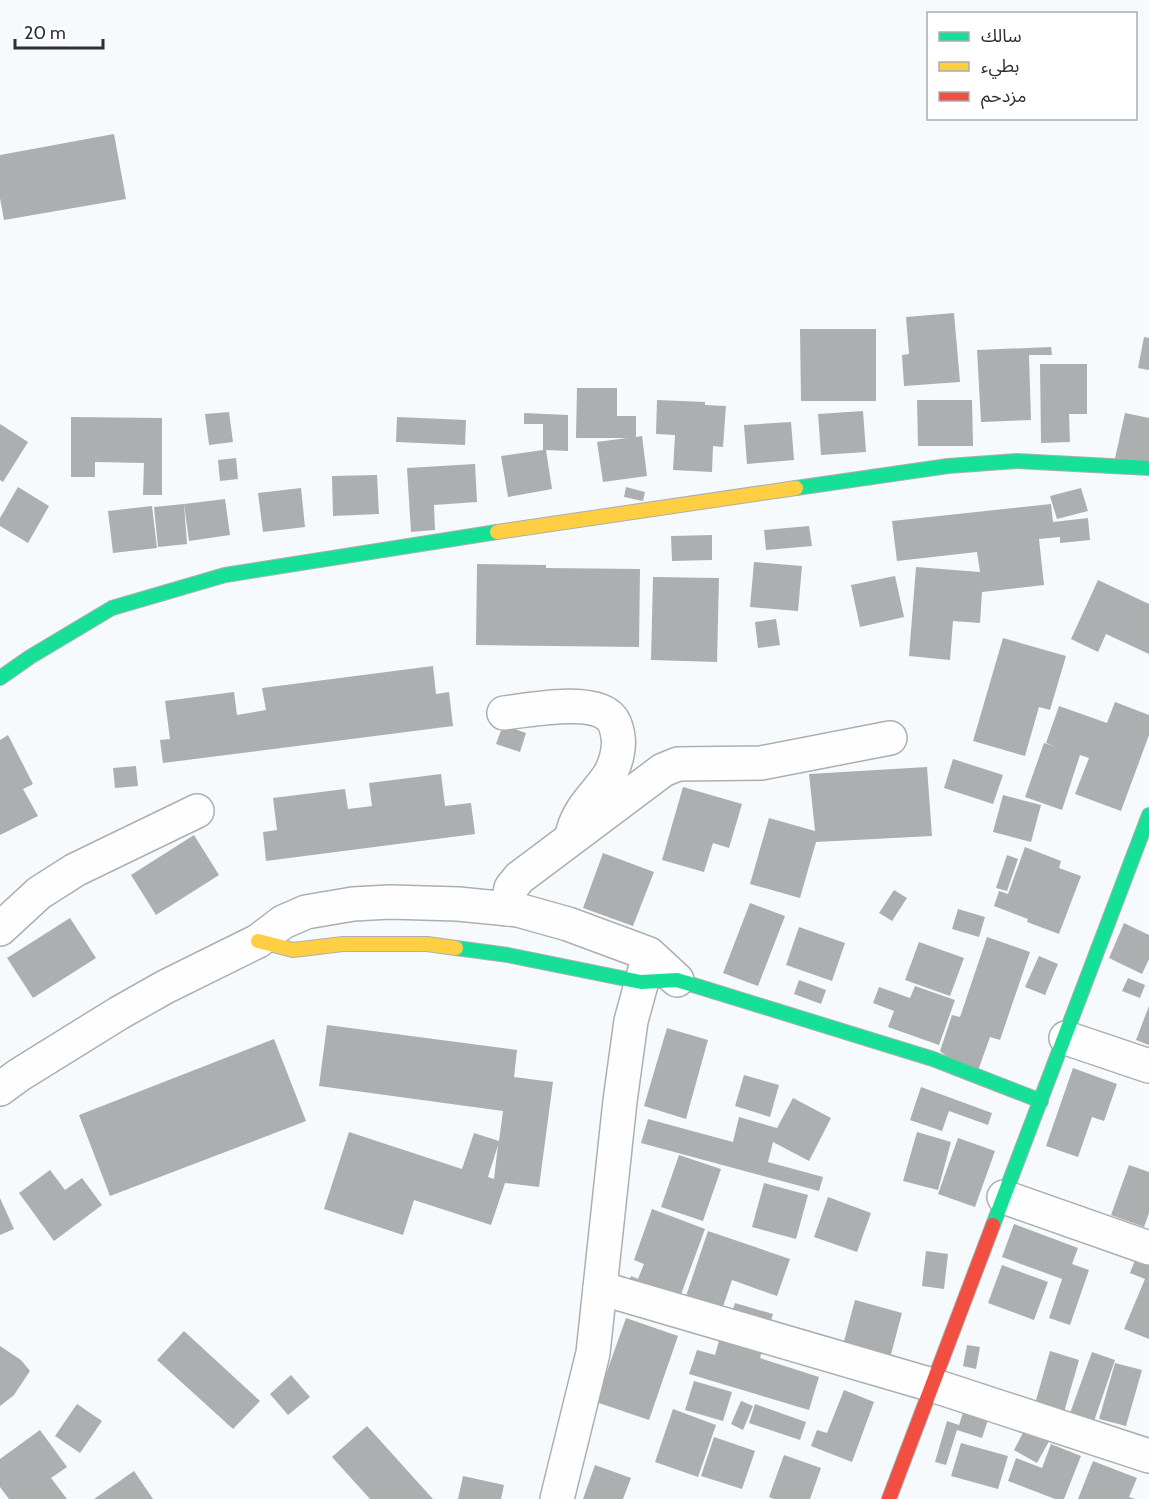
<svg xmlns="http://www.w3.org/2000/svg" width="1149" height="1499" viewBox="0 0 1149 1499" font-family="Cabin,'Noto Sans Arabic',sans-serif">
<rect width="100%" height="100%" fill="#f7fafc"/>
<!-- building -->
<g fill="#acafb0" fill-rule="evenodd">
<polygon points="114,134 126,199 4,220 0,198 0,155"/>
<polygon points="954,313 960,382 904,386 902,355 909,354 906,317"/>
<polygon points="800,329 876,329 876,401 801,401"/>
<polygon points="1144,337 1149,338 1149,370 1138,368"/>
<polygon points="1051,347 1052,355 1029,355 1031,420 981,422 977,350"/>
<polygon points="1040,364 1087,364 1087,414 1069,414 1070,442 1041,443"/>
<polygon points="577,388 617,388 617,416 636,416 636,437 642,436 647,476 603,482 597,442 627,438 576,438"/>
<polygon points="657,400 705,402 705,405 726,406 723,447 713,446 712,472 673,470 675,435 656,434"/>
<polygon points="917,400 972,400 973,446 918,446"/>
<polygon points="863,411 866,452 821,455 818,414"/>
<polygon points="229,412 233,442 209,445 205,414"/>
<polygon points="524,413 568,415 568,451 546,450 552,489 508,497 501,456 543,450 543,424 524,424"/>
<polygon points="1125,413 1149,418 1149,465 1112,472"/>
<polygon points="71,417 162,418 162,495 143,495 144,463 95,462 95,477 71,477"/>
<polygon points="397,417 466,420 465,445 396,442"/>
<polygon points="791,422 794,460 747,464 744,425"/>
<polygon points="0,424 28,442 3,482 0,480"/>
<polygon points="236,458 238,479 220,481 218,460"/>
<polygon points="475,464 477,502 434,505 435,530 411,532 407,468"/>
<polygon points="377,475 379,514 333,516 332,476"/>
<polygon points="18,487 49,506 28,543 0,526 0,518"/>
<polygon points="626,487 645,492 643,501 624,497"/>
<polygon points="301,488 305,527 263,532 258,493"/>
<polygon points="1081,488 1088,511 1057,519 1050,496"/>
<polygon points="225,499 230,535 189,541 184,504"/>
<polygon points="184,504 187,544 158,547 154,507"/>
<polygon points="1051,504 1053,522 1088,518 1090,540 1060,543 1060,537 1039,539 1044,585 982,592 980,623 953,621 950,660 909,656 916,567 980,572 977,552 897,561 892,521"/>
<polygon points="152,506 157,548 113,553 108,511"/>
<polygon points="809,526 812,546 766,550 764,530"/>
<polygon points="712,535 712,560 672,561 671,536"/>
<polygon points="754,562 802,566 798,611 750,607"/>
<polygon points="477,564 546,565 546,568 640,569 639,647 476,645"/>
<polygon points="895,576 904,617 860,627 851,585"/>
<polygon points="653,577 719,578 717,662 651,660"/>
<polygon points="1098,580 1149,604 1149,654 1106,634 1098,652 1071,639"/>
<polygon points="776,619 780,645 758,648 755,622"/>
<polygon points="1003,638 1066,656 1050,710 1039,707 1025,756 973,741"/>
<polygon points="433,666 436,694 449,692 453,726 163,763 160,740 170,739 165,701 234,692 237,715 266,710 262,688"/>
<polygon points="1115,702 1149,715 1149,735 1121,811 1075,794 1089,758 1080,755 1062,810 1025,797 1044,743 1056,747 1046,743 1059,706 1107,723"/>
<polygon points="503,725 526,733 520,752 496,744"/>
<polygon points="8,735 33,784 23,789 38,816 0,835 0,740"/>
<polygon points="953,759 1003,775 993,804 944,788"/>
<polygon points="136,766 138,786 115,788 113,768"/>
<polygon points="927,767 932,836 816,842 800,898 750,884 769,818 815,831 809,774"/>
<polygon points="441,774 445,806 471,803 475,834 266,861 263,832 277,830 273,798 345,789 348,809 372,806 369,783"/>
<polygon points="683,787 742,804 729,848 713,843 704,872 662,860"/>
<polygon points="1003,795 1041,805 1031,842 993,832"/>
<polygon points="194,835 219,875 156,915 131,875"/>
<polygon points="1025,847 1061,861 1059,868 1081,876 1059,934 1027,922 1028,919 994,906 999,891 1008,894"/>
<polygon points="603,853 654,872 633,926 583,908"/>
<polygon points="1007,855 1018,859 1007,891 996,888"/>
<polygon points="894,890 907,898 892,921 879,913"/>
<polygon points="750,903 785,916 758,986 723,973"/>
<polygon points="958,909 985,917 979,937 952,929"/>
<polygon points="70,918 96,958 33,998 7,958"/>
<polygon points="1124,923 1149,935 1149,959 1142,974 1109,958"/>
<polygon points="799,927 845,943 832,981 786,965"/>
<polygon points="987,937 1030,952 1000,1040 990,1037 975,1079 940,1051 952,1015 960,1017"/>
<polygon points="919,942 964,958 950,996 905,980"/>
<polygon points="1039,956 1058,964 1045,995 1025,987"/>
<polygon points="1128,978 1145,985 1140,998 1122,991"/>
<polygon points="799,980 826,990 821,1004 794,994"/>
<polygon points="915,986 955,1000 939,1045 888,1027 894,1011 873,1003 879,987 910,998"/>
<polygon points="1149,1006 1149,1045 1136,1040"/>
<path d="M 327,1025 L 517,1050 L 514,1077 L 553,1082 L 539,1187 L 505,1183 L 491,1225 L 414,1200 L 403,1235 L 324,1209 L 349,1132 L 462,1169 L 474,1133 L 499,1141 L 503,1111 L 319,1086 ZM 498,1145 L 494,1179 L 488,1177 Z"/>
<polygon points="667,1028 708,1040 686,1119 644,1106"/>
<polygon points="274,1039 306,1121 110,1196 79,1115"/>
<polygon points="1073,1068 1117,1084 1104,1121 1092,1117 1078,1157 1046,1146"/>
<polygon points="744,1075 779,1085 770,1117 735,1106"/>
<polygon points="921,1087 992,1113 988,1125 949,1111 942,1131 910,1120"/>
<polygon points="793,1098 831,1118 809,1161 773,1142 768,1162 823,1177 819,1191 641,1143 648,1119 733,1142 739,1117 777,1128"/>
<polygon points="917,1132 951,1142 938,1190 903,1181"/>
<polygon points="958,1138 995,1151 975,1207 938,1194"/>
<polygon points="679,1155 721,1169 703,1221 661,1207"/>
<polygon points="1129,1165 1149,1172 1149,1213 1144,1227 1111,1215"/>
<polygon points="50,1170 65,1190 82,1178 102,1205 54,1241 19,1193"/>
<polygon points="764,1183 808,1195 796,1239 752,1227"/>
<polygon points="828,1197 871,1213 857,1252 814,1237"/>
<polygon points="0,1198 14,1229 0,1235"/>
<polygon points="652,1209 705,1229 672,1319 622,1301 631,1276 638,1279 644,1264 634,1260"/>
<polygon points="1014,1224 1078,1248 1072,1264 1089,1270 1070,1325 1049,1318 1062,1279 1002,1257"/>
<polygon points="708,1231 790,1259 777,1296 732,1280 719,1318 683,1305"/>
<polygon points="926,1251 948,1254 944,1289 922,1286"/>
<polygon points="1137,1255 1149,1260 1149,1339 1124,1329 1145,1279 1130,1273"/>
<polygon points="1002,1265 1048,1282 1034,1320 988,1303"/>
<polygon points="855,1300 902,1313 890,1358 843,1345"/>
<polygon points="735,1303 773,1314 765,1340 727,1329"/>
<polygon points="626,1318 678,1336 649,1420 596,1402"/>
<polygon points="184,1331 260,1401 233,1429 157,1360"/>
<polygon points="720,1337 762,1350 760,1358 819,1377 809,1410 689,1374 697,1350 715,1355"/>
<polygon points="967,1345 980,1347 976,1369 963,1366"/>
<polygon points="0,1346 21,1360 30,1371 14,1395 0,1406"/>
<polygon points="1050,1351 1079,1360 1060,1426 1031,1418"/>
<polygon points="1092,1352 1115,1360 1093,1424 1069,1416"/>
<polygon points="1115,1363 1142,1370 1126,1426 1099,1419"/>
<polygon points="291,1375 310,1397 288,1415 270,1394"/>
<polygon points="694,1381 732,1392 723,1421 685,1410"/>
<polygon points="844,1390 874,1402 852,1462 811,1446 817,1430 827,1433"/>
<polygon points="741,1401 753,1406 743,1430 731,1424"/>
<polygon points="77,1404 102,1421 80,1453 55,1436"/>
<polygon points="755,1404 806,1422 800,1440 749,1423"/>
<polygon points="965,1407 990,1414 982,1438 957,1430 946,1465 935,1462 947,1421 959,1425"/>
<polygon points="673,1409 716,1425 698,1477 655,1462"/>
<polygon points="1028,1423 1052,1436 1037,1463 1014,1450"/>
<polygon points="367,1426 433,1499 370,1499 332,1457"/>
<polygon points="40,1430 67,1467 51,1478 67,1499 9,1499 0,1487 0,1459"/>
<polygon points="714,1437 755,1451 742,1489 701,1476"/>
<polygon points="961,1443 1008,1456 998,1489 951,1476"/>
<polygon points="1051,1444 1081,1456 1064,1499 1055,1499 1008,1481 1016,1458 1042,1468"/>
<polygon points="784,1455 821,1468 810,1499 774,1499 769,1497"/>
<polygon points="1093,1461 1137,1478 1129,1497 1135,1499 1078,1499"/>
<polygon points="595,1465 631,1478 623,1499 583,1499"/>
<polygon points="134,1471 153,1499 94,1499"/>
<polygon points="463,1476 504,1485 501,1499 458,1499"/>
</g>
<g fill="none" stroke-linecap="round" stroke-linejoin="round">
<!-- street casing -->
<g stroke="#acafb0" stroke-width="36">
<g id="street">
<path d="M 504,713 C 529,710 589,698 609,716 C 615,721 617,729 618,737 C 620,749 615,767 608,777 C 595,796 580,807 573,831"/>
<polyline points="507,909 511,888 519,878 663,770 678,764 761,763 890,738"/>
<polyline points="0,929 39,893 75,870 197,811"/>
<polyline points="1066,1038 1149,1066"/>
<polyline points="0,1089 19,1075 119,1013 165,987 258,941 283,922 306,912 353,904 390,902 458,904 518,910 568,924 649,954 677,980"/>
<polyline points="1004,1197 1149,1248"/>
<polyline points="600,1288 932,1385 1149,1456"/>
<polyline points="557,1499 593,1353 620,1101 631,1021 649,955"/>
</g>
</g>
<!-- fast casing -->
<g stroke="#acafb0" stroke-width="16">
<g id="fast">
<polyline points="796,488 948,466 1017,461 1149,468"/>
<polyline points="0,678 30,657 112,608 225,575 497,532"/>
<polyline points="456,948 508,955 641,982 677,980 933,1059 1041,1101"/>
<polyline points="993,1225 1149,815"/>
</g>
</g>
<!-- slow casing -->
<g stroke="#acafb0" stroke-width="16">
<g id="slow">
<polyline points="497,532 796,488"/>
<polyline points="258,941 293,950 343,944 427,944 456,948"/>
</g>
</g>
<!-- jam casing -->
<g stroke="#acafb0" stroke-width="16">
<polyline id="jam" points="889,1499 993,1225"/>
</g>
<!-- street -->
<use href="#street" stroke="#fefeff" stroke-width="33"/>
<!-- fast -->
<use href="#fast" stroke="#16e098" stroke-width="14"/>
<!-- slow -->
<use href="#slow" stroke="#ffcf43" stroke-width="14"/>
<!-- jam -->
<use href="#jam" stroke="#f24e42" stroke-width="14"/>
</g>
<!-- legend -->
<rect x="927" y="12" width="210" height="108" fill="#ffffff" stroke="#abacad" stroke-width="1.5"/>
<rect x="939" y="32" width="30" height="9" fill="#16e098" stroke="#abacad" stroke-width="1.5"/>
<text x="981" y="42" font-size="18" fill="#2d3032">سالك</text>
<rect x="939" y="62" width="30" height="9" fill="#ffcf43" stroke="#abacad" stroke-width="1.5"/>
<text x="981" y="72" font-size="18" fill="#2d3032">بطيء</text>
<rect x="939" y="92" width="30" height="9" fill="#f24e42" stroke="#abacad" stroke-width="1.5"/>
<text x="981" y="102" font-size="18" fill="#2d3032">مزدحم</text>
<!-- scale -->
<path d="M15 39v9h88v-9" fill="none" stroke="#2d3032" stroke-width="3"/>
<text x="24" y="39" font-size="18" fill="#2d3032" stroke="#ffffff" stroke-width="4.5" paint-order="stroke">20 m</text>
</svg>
